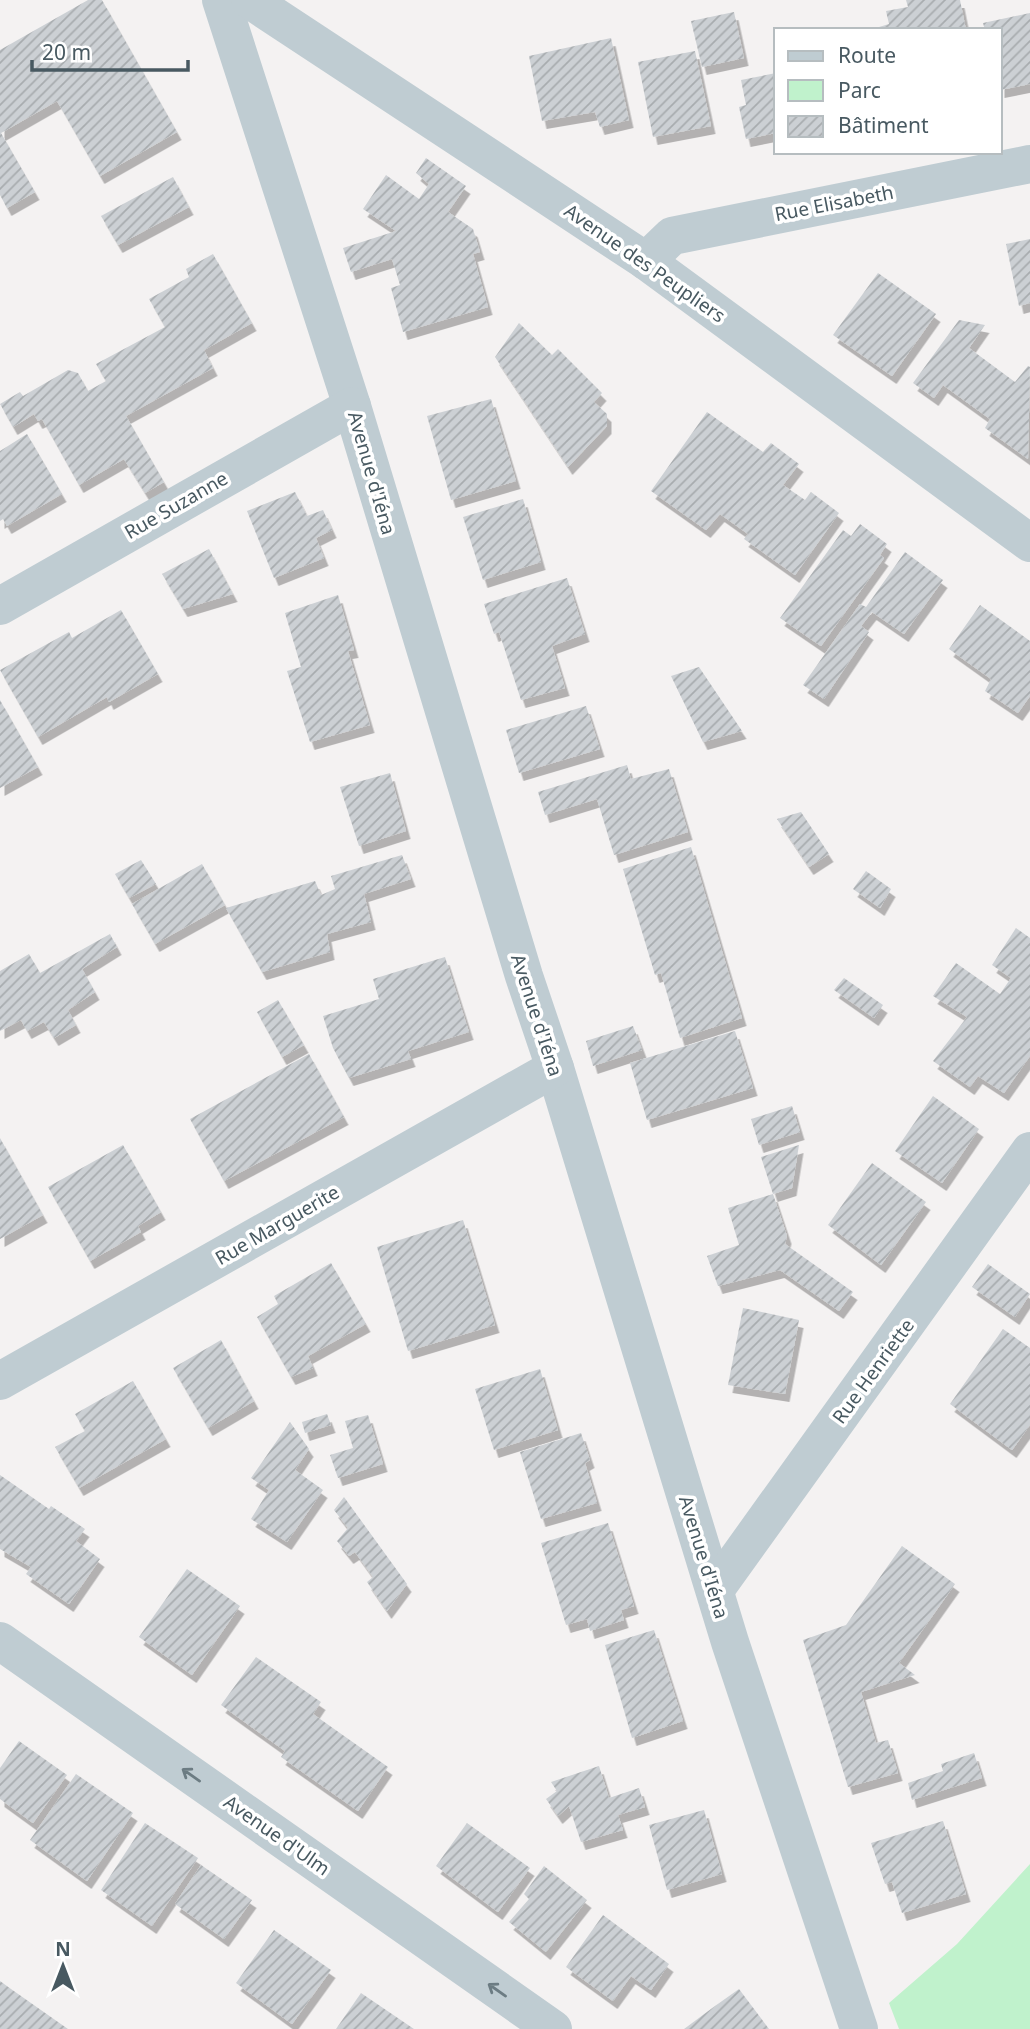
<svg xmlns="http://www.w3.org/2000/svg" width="1030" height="2029" viewBox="0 0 1030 2029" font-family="'Noto Sans',sans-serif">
<defs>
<pattern id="building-hatch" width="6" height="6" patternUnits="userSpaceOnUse" patternTransform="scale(1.75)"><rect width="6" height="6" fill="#ccd0d4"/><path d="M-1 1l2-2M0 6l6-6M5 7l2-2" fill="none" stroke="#a8acaf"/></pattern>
<filter id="shadow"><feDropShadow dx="4.5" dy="8" stdDeviation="0" flood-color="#0004"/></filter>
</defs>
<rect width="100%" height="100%" fill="#f4f2f2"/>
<!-- park -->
<polygon fill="#c0f2cc" points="1030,1864 1030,2029 899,2029 889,2003 957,1944"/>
<!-- building -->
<g fill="url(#building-hatch)" filter="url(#shadow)">
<polygon points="88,0 102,0 177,132 100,176 57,101 1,133 35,192 7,208 0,195 0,50"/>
<polygon points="906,0 960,0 966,30 869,30 889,24 886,11 908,7"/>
<polygon points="734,12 744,58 702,67 691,21"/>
<polygon points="1030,13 1030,84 1000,90 1000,30 985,30 983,23"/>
<polygon points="611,38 629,120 600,127 595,112 542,121 529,56"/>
<polygon points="695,51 711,126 653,137 638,62"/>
<polygon points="776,73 776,133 746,139 739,107 746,105 741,80"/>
<polygon points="426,158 466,186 448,212 473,229 480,252 473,254 488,307 403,332 391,288 400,285 392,259 351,272 343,248 396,231 363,209 386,175 419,199 429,184 416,173"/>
<polygon points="173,177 189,207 118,245 101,216"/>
<polygon points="1030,239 1030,303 1019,306 1006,244"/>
<polygon points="213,254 252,323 204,350 213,368 126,416 164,482 145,493 124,459 79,485 42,419 38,421 34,414 13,427 0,404 20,392 23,396 68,370 78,373 88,391 106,381 96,364 165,327 149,299 189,277 186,269"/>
<polygon points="878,273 936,314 892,376 833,335"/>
<polygon points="959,320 985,325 969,348 1015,382 1028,366 1030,367 1028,459 985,428 990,419 943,385 934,398 913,383"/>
<polygon points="519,323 552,355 558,349 602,393 594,402 607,414 607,426 568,467 495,357"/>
<polygon points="491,399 516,481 451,500 427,416"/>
<polygon points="707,412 763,452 771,443 799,464 783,485 805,500 811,492 839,513 795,575 744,539 748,534 720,514 706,530 651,491"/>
<polygon points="27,434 62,494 7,526 3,519 0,521 0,451"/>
<polygon points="295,492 307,516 323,510 332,530 316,538 324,558 274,578 247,511"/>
<polygon points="523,499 541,562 483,580 463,517"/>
<polygon points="860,524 887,544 880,555 884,558 821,646 780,618 843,530 851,536"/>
<polygon points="209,549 233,594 183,609 162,574"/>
<polygon points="905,552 943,580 904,634 872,612 861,626 869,632 824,699 803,685 860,604 866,607"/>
<polygon points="567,578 585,634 552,646 565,688 521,700 499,632 494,634 484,604"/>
<polygon points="338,595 354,650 348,651 370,725 310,742 287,671 301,667 285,613"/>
<polygon points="980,605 1030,641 1030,696 1018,713 985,691 991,679 949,649"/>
<polygon points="121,610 158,674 109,702 107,697 38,737 0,670 69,632 72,638"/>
<polygon points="699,667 742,731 703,742 671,676"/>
<polygon points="0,700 38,767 0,788"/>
<polygon points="586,706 600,749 519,773 506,730"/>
<polygon points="627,765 631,779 669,769 688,832 614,855 597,799 545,815 538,792"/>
<polygon points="390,773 406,831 359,846 340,787"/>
<polygon points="801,812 829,854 809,867 777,819"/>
<polygon points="691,847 742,1018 680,1038 661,973 655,975 623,869"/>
<polygon points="402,855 411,879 364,894 371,922 327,934 330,952 262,972 226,908 315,881 321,895 335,889 331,876"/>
<polygon points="141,860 156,884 129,898 115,874"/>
<polygon points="202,864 225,905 155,944 132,904"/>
<polygon points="866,871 891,889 880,908 853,889"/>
<polygon points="1016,928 1030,938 1030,1056 1004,1093 978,1076 970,1087 933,1061 967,1017 933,996 956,963 1000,994 1011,978 992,965"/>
<polygon points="110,934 117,947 82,969 95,992 68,1010 76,1025 54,1038 44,1022 27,1031 21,1020 0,1031 0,971 29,954 40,973"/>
<polygon points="445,957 469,1032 408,1051 411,1059 349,1078 333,1048 323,1016 379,999 373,979"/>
<polygon points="844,978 883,1005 874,1018 834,990"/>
<polygon points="278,1000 304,1045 282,1057 257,1012"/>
<polygon points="633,1026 642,1050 593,1066 586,1041"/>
<polygon points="735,1031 753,1088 647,1120 630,1063"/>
<polygon points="309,1054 344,1117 224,1181 190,1119"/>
<polygon points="933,1096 979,1129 942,1183 895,1151"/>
<polygon points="792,1106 800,1132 759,1145 751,1119"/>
<polygon points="0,1138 43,1215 0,1239"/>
<polygon points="123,1145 161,1212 138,1226 141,1232 90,1261 48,1187"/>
<polygon points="799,1145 792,1188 773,1194 761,1157"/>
<polygon points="872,1163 926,1202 881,1265 828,1225"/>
<polygon points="773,1194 787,1236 785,1244 853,1292 839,1311 780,1270 718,1286 707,1256 739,1245 728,1208"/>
<polygon points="463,1220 495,1325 408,1351 377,1247"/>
<polygon points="331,1263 366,1324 308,1356 313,1368 291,1377 257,1317 278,1304 274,1296"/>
<polygon points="988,1264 1030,1294 1015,1317 972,1287"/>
<polygon points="743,1308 799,1320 785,1394 728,1385"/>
<polygon points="1003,1329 1030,1348 1030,1425 1012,1450 950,1404"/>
<polygon points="221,1340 254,1401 208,1428 173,1368"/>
<polygon points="540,1369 558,1430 494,1450 475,1389"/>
<polygon points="133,1381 166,1439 79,1488 55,1447 85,1431 75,1414"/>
<polygon points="327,1414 331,1425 305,1433 302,1422"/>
<polygon points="368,1415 383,1464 338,1478 330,1455 353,1448 345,1421"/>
<polygon points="290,1422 309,1449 295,1470 323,1490 287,1542 251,1519 269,1490 251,1478"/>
<polygon points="581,1433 590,1460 585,1463 597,1503 541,1519 520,1452"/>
<polygon points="0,1475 49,1509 51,1506 85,1529 76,1541 100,1559 69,1604 26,1574 31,1567 0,1549"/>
<polygon points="344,1497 407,1584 387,1611 367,1582 373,1577 355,1552 349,1556 337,1541 348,1528 334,1510"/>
<polygon points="608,1523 634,1606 621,1610 624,1620 590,1631 587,1619 566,1625 541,1543"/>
<polygon points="902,1546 955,1584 899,1663 915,1675 861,1692 876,1743 888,1740 898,1773 848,1787 803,1640 846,1625"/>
<polygon points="187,1569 240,1606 192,1675 139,1637"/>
<polygon points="654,1630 683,1721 632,1738 605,1645"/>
<polygon points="256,1657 321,1702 313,1714 388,1767 358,1811 281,1757 285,1751 221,1705"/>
<polygon points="19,1741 67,1775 33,1823 0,1799 0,1768"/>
<polygon points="974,1753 982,1778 912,1800 908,1783 943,1771 941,1764"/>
<polygon points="599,1766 609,1798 639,1788 645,1807 618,1815 623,1830 581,1842 569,1806 558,1816 546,1799 557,1791 551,1782"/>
<polygon points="76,1774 133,1813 87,1881 30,1840"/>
<polygon points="704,1810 722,1874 667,1890 649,1825"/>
<polygon points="943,1821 966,1894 902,1913 892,1882 885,1884 871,1843"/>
<polygon points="145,1823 198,1858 152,1926 101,1890"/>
<polygon points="467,1823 530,1868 498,1912 436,1866"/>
<polygon points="201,1865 252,1900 224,1939 175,1904"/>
<polygon points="544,1866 587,1900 546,1952 509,1922 529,1899 524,1894"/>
<polygon points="603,1915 669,1964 651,1990 631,1976 613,2001 566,1967"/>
<polygon points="274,1930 331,1970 292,2024 236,1983"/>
<polygon points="0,1981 11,1989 68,2029 0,2029"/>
<polygon points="739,1989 769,2029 684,2029 715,2006"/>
<polygon points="361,1993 414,2029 336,2029"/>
</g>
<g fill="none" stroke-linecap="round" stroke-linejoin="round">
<!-- minor -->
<g stroke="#bfccd2" stroke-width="38">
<polyline points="221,0 352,406 524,976 555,1068 730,1642 859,2029"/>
<polyline points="250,0 646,261 1030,543"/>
<polyline points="646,261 672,236 1030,164"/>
<polyline points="0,606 352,406"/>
<polyline points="0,1381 555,1068"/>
<polyline points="715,1590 1030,1151"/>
<polyline points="0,1641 553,2029"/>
</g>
</g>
<!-- one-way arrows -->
<defs><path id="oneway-shaft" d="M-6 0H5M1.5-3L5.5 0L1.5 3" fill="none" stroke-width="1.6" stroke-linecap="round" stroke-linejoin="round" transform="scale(1.75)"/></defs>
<g stroke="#6c7c83">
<use href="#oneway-shaft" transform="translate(191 1775) rotate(-145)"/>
<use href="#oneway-shaft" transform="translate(497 1990) rotate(-145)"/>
</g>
<g text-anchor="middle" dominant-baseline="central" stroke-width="7" stroke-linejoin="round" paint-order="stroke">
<!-- street labels -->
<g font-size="19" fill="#485961" stroke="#fff">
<text transform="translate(834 203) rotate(-11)">Rue Elisabeth</text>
<text transform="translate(645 263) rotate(35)">Avenue des Peupliers</text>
<text transform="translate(372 473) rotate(74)">Avenue d'Iéna</text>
<text transform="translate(176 505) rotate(-30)">Rue Suzanne</text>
<text transform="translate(537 1015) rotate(72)">Avenue d'Iéna</text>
<text transform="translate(277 1225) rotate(-30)">Rue Marguerite</text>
<text transform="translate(873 1371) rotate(-54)">Rue Henriette</text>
<text transform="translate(704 1557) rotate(73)">Avenue d'Iéna</text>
<text transform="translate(277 1835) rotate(35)">Avenue d'Ulm</text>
</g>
</g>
<!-- legend -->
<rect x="774" y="28" width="228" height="126" fill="#ffffff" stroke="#b6bdc0" stroke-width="2"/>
<rect x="788" y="51" width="35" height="10" fill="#bfccd2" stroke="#b6bdc0" stroke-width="2"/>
<text x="838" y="63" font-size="21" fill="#485961">Route</text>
<rect x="788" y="80" width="35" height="21" fill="#c0f2cc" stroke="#b6bdc0" stroke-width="2"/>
<text x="838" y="98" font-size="21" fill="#485961">Parc</text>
<rect x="788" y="116" width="35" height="21" fill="url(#building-hatch)" stroke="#b6bdc0" stroke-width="2"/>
<text x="838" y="133" font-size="21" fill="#485961">Bâtiment</text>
<!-- north arrow -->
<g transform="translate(63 1966)" stroke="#ffffff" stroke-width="5" paint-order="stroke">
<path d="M0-5L12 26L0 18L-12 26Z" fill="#485961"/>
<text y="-10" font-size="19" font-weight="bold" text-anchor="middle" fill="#485961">N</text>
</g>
<!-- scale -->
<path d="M32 60v10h156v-10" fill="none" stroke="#485961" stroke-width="3.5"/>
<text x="42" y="60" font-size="21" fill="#485961" stroke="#ffffff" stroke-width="5" paint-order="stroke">20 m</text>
</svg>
